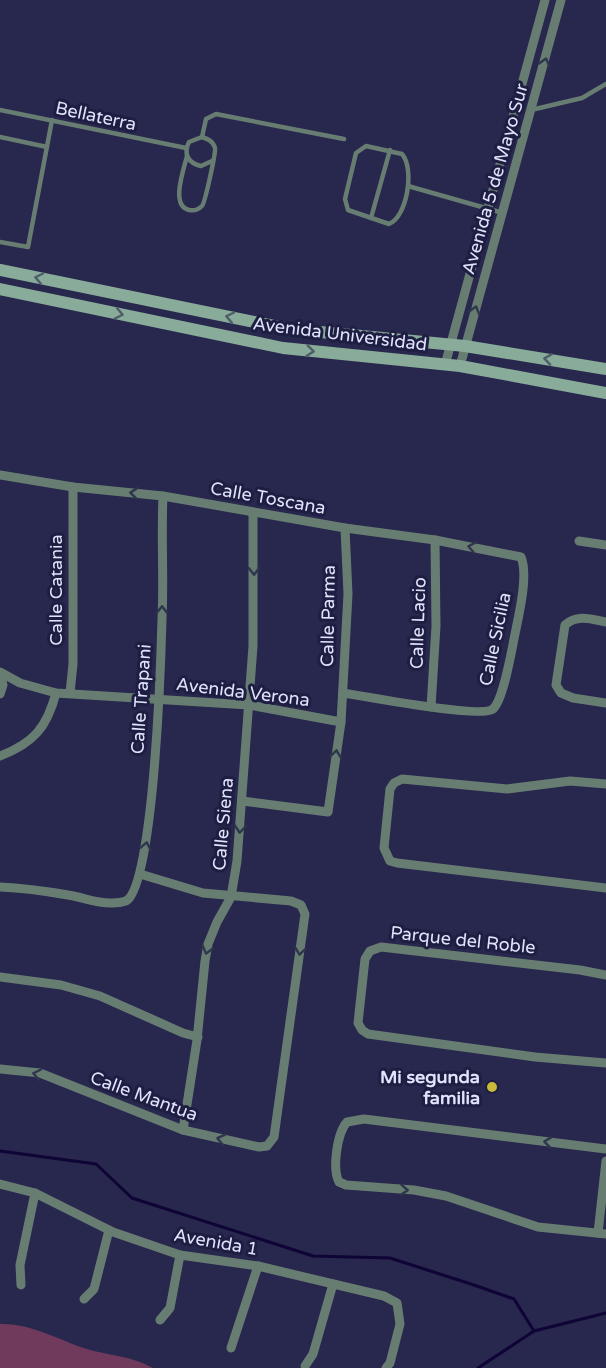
<svg xmlns="http://www.w3.org/2000/svg" width="606" height="1368" viewBox="0 0 606 1368" font-family="'Varela Round',sans-serif">
<rect width="100%" height="100%" fill="#28274d"/>
<!-- green -->
<path fill="#703a5d" d="M 0,1324 C 32,1323 60,1341 90,1350 C 113,1356 131,1356 153,1368 L 0,1368 Z"/>
<g fill="none" stroke-linecap="round" stroke-linejoin="round">
<!-- stream -->
<g stroke="#0e0436" stroke-width="3">
<polyline points="0,1151 96,1164 132,1198 313,1256 390,1258 474,1285 514,1299 534,1331"/>
<polyline points="478,1368 534,1331 606,1313"/>
</g>
<!-- service -->
<g stroke="#687d72" stroke-width="4.5">
<polyline points="0,110 186,148"/>
<polyline points="531,110 582,98 606,84"/>
<polyline points="0,137 47,147"/>
<polyline points="202,137 206,119 216,114 344,139"/>
<path d="M 366,146 L 402,154 C 415,169 407,217 389,224 L 348,210 L 345,199 L 356,153 Z"/>
<path d="M 187,156 C 184,169 170,206 189,210 C 194,211 199,209 202,206 C 205,203 216,152 215,148 C 213,141 208,139 202,137 L 189,142 C 183,154 188,163 201,166 L 212,161"/>
<polyline points="408,186 503,213"/>
<polyline points="371,218 390,150"/>
<polyline points="0,242 28,247 52,120"/>
</g>
<!-- minor -->
<g stroke="#687d72" stroke-width="9">
<polyline points="445,365 545,0"/>
<polyline points="460,366 561,0"/>
<path d="M 0,475 L 73,487 L 163,496 L 345,528 L 435,540 L 521,557 C 529,576 518,618 514,639 C 511,654 503,700 493,709 C 481,719 364,696 343,693"/>
<polyline points="579,541 606,545"/>
<path d="M 606,622 C 591,619 577,614 565,625 L 556,685 L 561,693 L 573,698 L 606,703"/>
<polyline points="0,672 20,683 56,693 249,705 341,722"/>
<polyline points="0,673 3,685 0,694"/>
<polyline points="70,693 73,664 73,487"/>
<polyline points="431,707 436,626 435,540"/>
<path d="M 0,756 C 34,743 47,727 56,693"/>
<polyline points="606,784 570,781 507,789 402,779 394,783 390,789 384,848 390,861 397,863 606,888"/>
<polyline points="242,801 328,812 341,722 348,594 345,528"/>
<path d="M 0,887 C 23,888 45,891 68,895 C 82,897 98,904 113,903 C 116,903 123,902 126,901 C 154,886 161,658 162,619 C 164,578 161,537 163,496"/>
<polyline points="606,975 580,970 381,947 370,951 365,959 358,1023 362,1030 368,1034 535,1057 606,1063"/>
<polyline points="0,977 61,985 100,996 183,1033 198,1037"/>
<polyline points="0,1069 40,1073 183,1130 259,1147 267,1146 274,1137 305,914 301,905 291,901 203,893 140,874"/>
<polyline points="183,1130 197,1040 205,961 208,944 217,922 231,897 237,861 253,646 253,513"/>
<path d="M 606,1149 L 364,1119 L 347,1122 C 337,1133 332,1169 339,1182 L 346,1185 L 414,1190 L 446,1196 L 538,1227 L 606,1234"/>
<polyline points="0,1184 35,1193 113,1232 180,1255 258,1266 384,1296 397,1303 400,1324 390,1363 386,1368"/>
<polyline points="598,1233 606,1161"/>
<polyline points="21,1285 20,1265 35,1193"/>
<polyline points="84,1299 94,1289 109,1230"/>
<polyline points="160,1320 170,1308 180,1255"/>
<polyline points="231,1348 258,1266"/>
<polyline points="305,1366 313,1354 333,1284"/>
</g>
<!-- secondary -->
<g stroke="#89ab99" stroke-width="12">
<polyline points="0,270 289,329 465,346 606,369"/>
<polyline points="0,289 283,348 460,366 606,393"/>
</g>
</g>
<!-- one-way arrows -->
<defs><path id="oneway-chevron" d="M-2-3.5L2.5 0L-2 3.5" fill="none" stroke-width="1.6" stroke-linecap="round" stroke-linejoin="round" transform="scale(1.5)"/></defs>
<g stroke="#30354e">
<use href="#oneway-chevron" transform="translate(545 62) rotate(-74)"/>
<use href="#oneway-chevron" transform="translate(475 310) rotate(-74)"/>
<use href="#oneway-chevron" transform="translate(134 493) rotate(-174)"/>
<use href="#oneway-chevron" transform="translate(472 547) rotate(-169)"/>
<use href="#oneway-chevron" transform="translate(254 571) rotate(89)"/>
<use href="#oneway-chevron" transform="translate(162 610) rotate(-89)"/>
<use href="#oneway-chevron" transform="translate(336 754) rotate(-82)"/>
<use href="#oneway-chevron" transform="translate(240 829) rotate(95)"/>
<use href="#oneway-chevron" transform="translate(146 846) rotate(-79)"/>
<use href="#oneway-chevron" transform="translate(207 950) rotate(105)"/>
<use href="#oneway-chevron" transform="translate(300 951) rotate(98)"/>
<use href="#oneway-chevron" transform="translate(37 1074) rotate(-168)"/>
<use href="#oneway-chevron" transform="translate(221 1139) rotate(-167)"/>
<use href="#oneway-chevron" transform="translate(548 1142) rotate(-173)"/>
<use href="#oneway-chevron" transform="translate(404 1190) rotate(4)"/>
</g>
<g stroke="#4e5d69">
<use href="#oneway-chevron" transform="translate(39 278) rotate(-168)"/>
<use href="#oneway-chevron" transform="translate(119 314) rotate(12)"/>
<use href="#oneway-chevron" transform="translate(230 317) rotate(-168)"/>
<use href="#oneway-chevron" transform="translate(310 351) rotate(6)"/>
<use href="#oneway-chevron" transform="translate(548 359) rotate(-171)"/>
</g>
<!-- markers -->
<circle fill="#caba3a" stroke="#1e1d42" stroke-width="2" cx="492" cy="1087" r="6"/>
<g text-anchor="middle" dominant-baseline="central" stroke-width="6" stroke-linejoin="round" paint-order="stroke">
<!-- street labels -->
<g font-size="18" fill="#e1e3fc" stroke="#1e1d42">
<text transform="translate(96 116) rotate(12)">Bellaterra</text>
<text transform="translate(495 179) rotate(-74)">Avenida 5 de Mayo Sur</text>
<text transform="translate(340 334) rotate(7)">Avenida Universidad</text>
<text transform="translate(268 498) rotate(10)">Calle Toscana</text>
<text transform="translate(56 590) rotate(-90)">Calle Catania</text>
<text transform="translate(328 616) rotate(-89)">Calle Parma</text>
<text transform="translate(418 623) rotate(-88)">Calle Lacio</text>
<text transform="translate(495 639) rotate(-78)">Calle Sicilia</text>
<text transform="translate(243 692) rotate(7)">Avenida Verona</text>
<text transform="translate(141 699) rotate(-86)">Calle Trapani</text>
<text transform="translate(223 824) rotate(-85)">Calle Siena</text>
<text transform="translate(463 940) rotate(6)">Parque del Roble</text>
<text transform="translate(144 1096) rotate(20)">Calle Mantua</text>
<text transform="translate(216 1242) rotate(10)">Avenida 1</text>
</g>
<!-- poi labels -->
<g font-size="18" font-weight="bold" fill="#e1e3fc" stroke="#1e1d42" text-anchor="end">
<text x="480" y="1077">Mi segunda<tspan x="480" dy="21">familia</tspan></text>
</g>
</g>
</svg>
